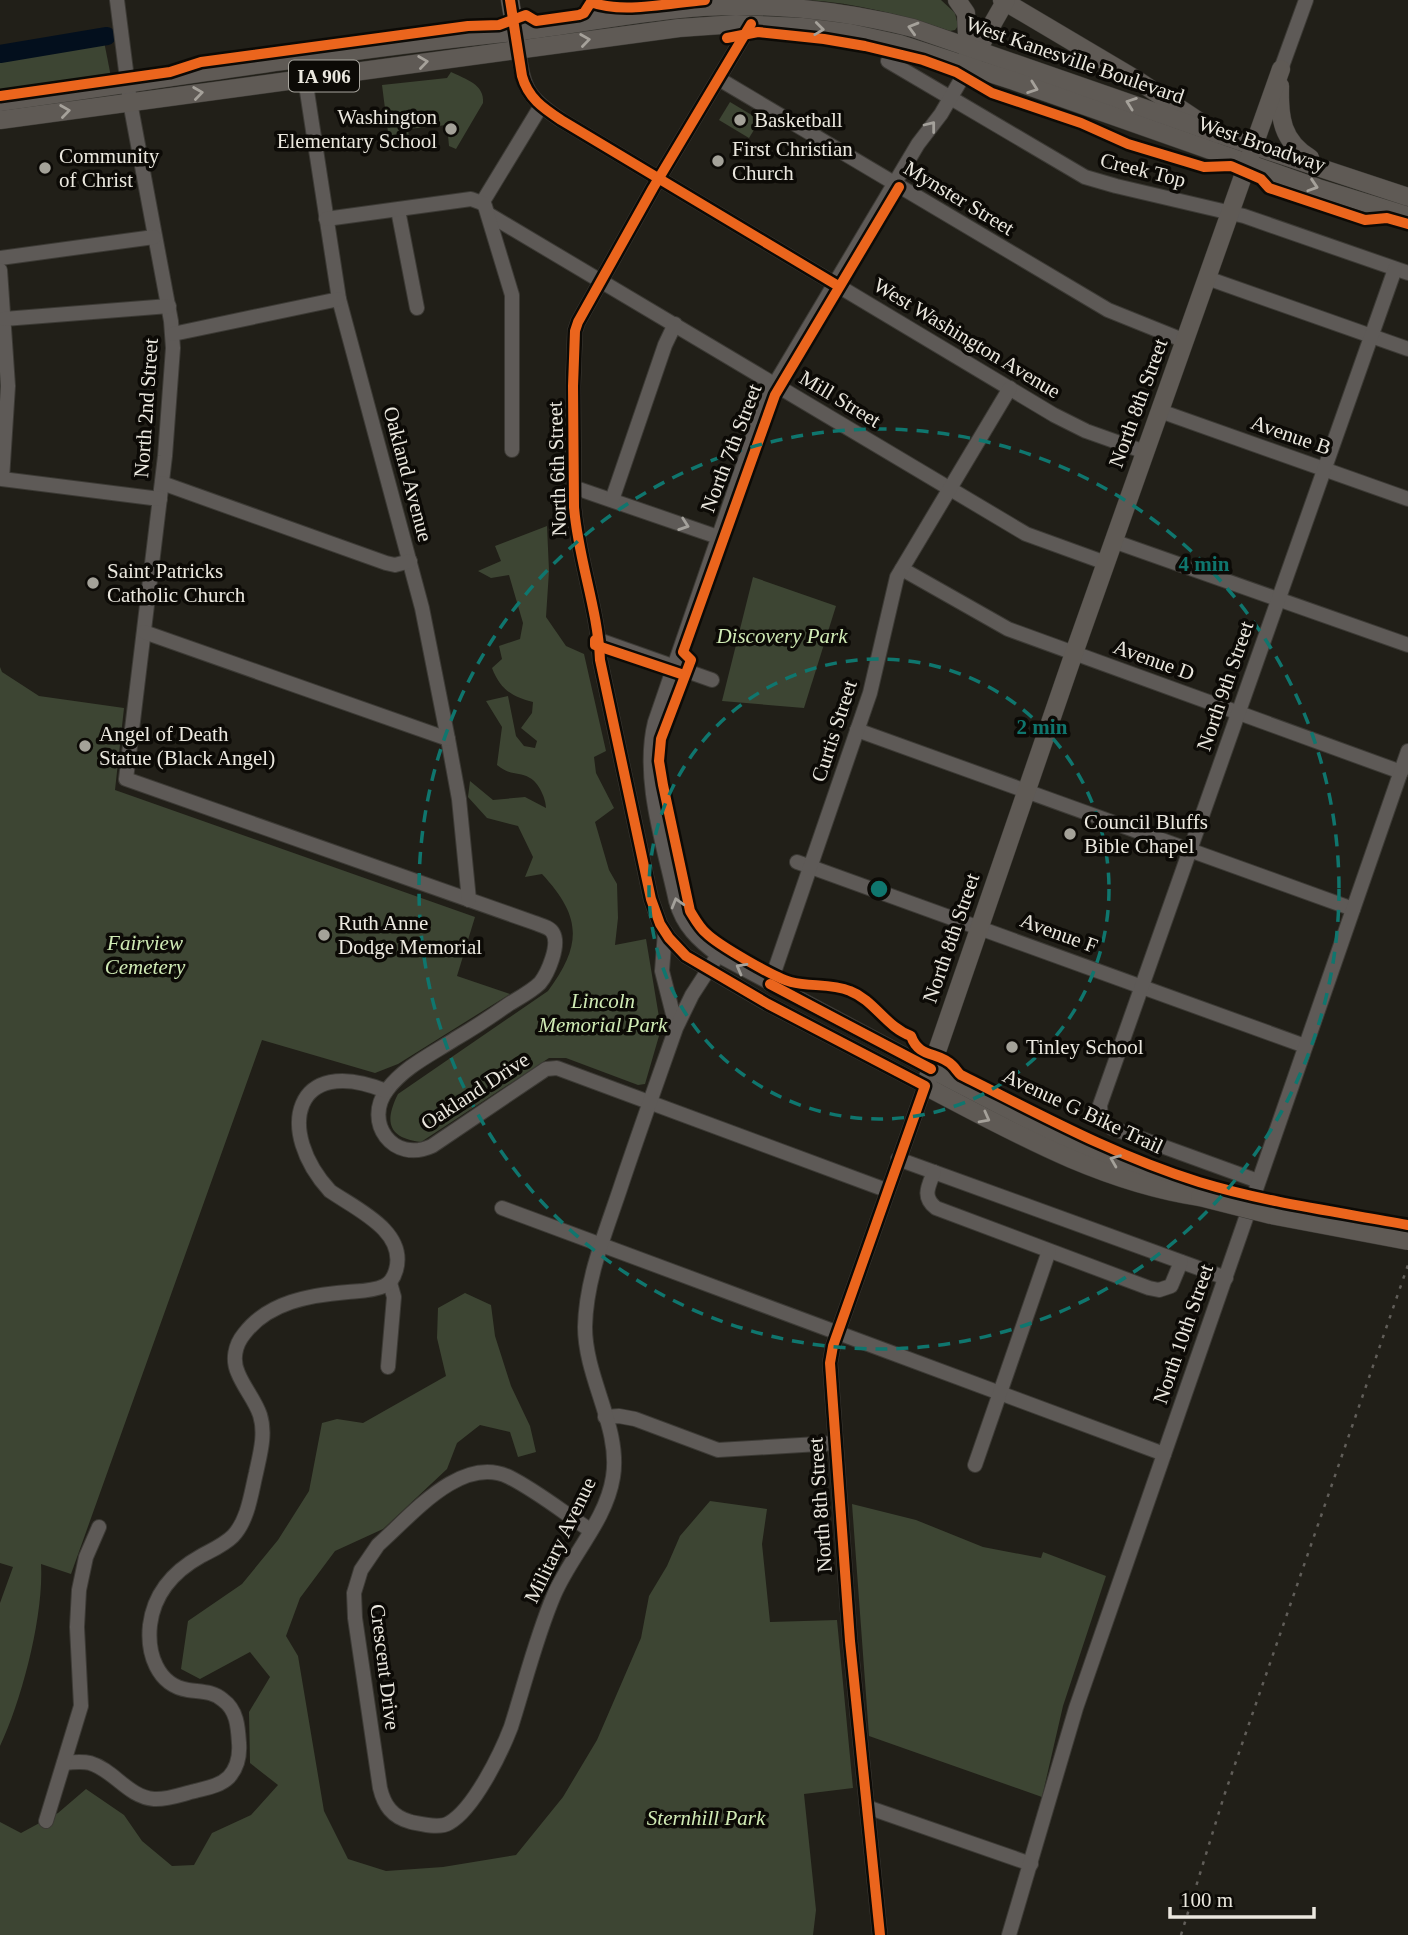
<svg xmlns="http://www.w3.org/2000/svg" width="1408" height="1935" viewBox="0 0 1408 1935" font-family="Georgia,serif">
<rect width="100%" height="100%" fill="#211f18"/>
<!-- green -->
<g fill="#3d4533">
<path d="M 807,0 L 941,0 L 955,13 L 958,26 L 955,30 L 950,31 C 905,15 855,3 807,0 Z"/>
<polygon points="102,31 111,77 0,92 0,51"/>
<path d="M 451,72 C 465,79 485,84 483,103 L 456,149 L 449,146 L 447,125 L 408,129 L 410,146 L 390,148 L 382,85 L 447,78 Z"/>
<polygon points="730,102 760,120 749,138 719,120"/>
<path d="M 547,526 L 549,571 L 546,617 L 566,646 L 584,654 L 606,751 L 594,757 L 596,773 L 614,808 L 595,822 L 609,870 L 617,884 L 618,918 L 615,945 L 646,939 L 661,1029 L 645,1084 L 638,1085 L 566,1058 L 549,1058 L 421,1142 C 388,1138 384,1122 398,1094 L 548,991 C 583,944 581,916 542,874 L 525,877 L 533,857 L 518,826 L 487,818 L 468,797 L 470,781 L 493,800 L 525,797 L 546,808 C 546,799 539,783 530,778 C 518,771 512,777 497,765 L 502,727 L 486,701 L 508,696 L 516,736 L 524,746 L 535,748 L 537,741 L 521,728 L 532,713 L 533,702 C 512,697 500,689 492,668 L 502,659 L 499,646 L 520,639 L 523,623 L 509,575 L 491,578 L 478,571 L 501,561 L 495,546 Z"/>
<polygon points="753,577 836,606 804,708 722,701"/>
<path d="M 0,667 L 2,672 L 39,696 L 124,708 L 115,790 L 475,917 L 457,976 L 510,994 L 398,1064 L 375,1073 L 262,1040 L 71,1574 L 41,1564 C 44,1615 22,1700 0,1746 L 0,1603 L 13,1567 L 0,1563 Z"/>
<polygon points="465,1293 491,1305 495,1336 511,1386 530,1426 536,1452 518,1457 510,1432 480,1425 457,1443 447,1469 383,1529 335,1551 300,1598 286,1636 298,1656 324,1811 348,1859 386,1871 443,1867 516,1855 563,1797 597,1740 641,1638 649,1596 667,1566 680,1536 710,1501 767,1509 762,1544 770,1622 837,1620 853,1788 804,1794 816,1910 813,1935 0,1935 0,1822 21,1833 58,1813 86,1789 124,1815 142,1841 172,1866 194,1865 212,1833 251,1815 278,1785 250,1763 249,1712 270,1677 250,1652 200,1679 181,1669 188,1621 242,1584 278,1540 309,1491 322,1423 337,1419 363,1423 446,1376 437,1338 438,1308"/>
<polygon points="852,1504 916,1520 983,1547 1041,1558 1043,1552 1106,1576 1063,1706 1042,1797 869,1736"/>
</g>
<g fill="none" stroke-linecap="round" stroke-linejoin="round">
<!-- river -->
<polyline stroke="#030f1d" stroke-width="18" points="0,54 107,36"/>
<!-- minor casing -->
<g stroke="#3c3a35" stroke-width="16">
<g id="minor">
<path d="M 117,0 L 130,102 L 171,321 L 173,348 L 165,456 L 126,779 L 535,923 C 540,925 550,927 553,933 C 560,945 548,973 540,983 C 532,991 519,998 509,1004 C 492,1016 474,1028 455,1039 C 432,1054 404,1067 387,1090 C 363,1122 393,1164 432,1146 L 546,1069 L 557,1068 L 886,1190"/>
<polyline points="603,19 606,0"/>
<path d="M 751,24 L 653,188 L 578,322 L 575,331 L 573,386 L 574,507 C 578,559 598,609 600,660 L 651,899 L 660,924 L 669,938 L 686,956 L 768,1004 L 925,1086 L 833,1346 L 830,1363 L 850,1641 L 880,1935"/>
<path d="M 518,49 C 524,90 527,97 561,120 L 1054,415 L 1086,431 L 1145,452"/>
<polyline points="302,59 339,299 422,608 448,739 459,799 469,900"/>
<polyline points="888,61 1085,177 1116,186 1244,216 1408,273"/>
<polyline points="1281,69 1306,0"/>
<polyline points="719,79 1108,310 1185,341"/>
<polyline points="482,203 541,106"/>
<polyline points="398,210 417,308"/>
<polyline points="488,214 1026,534 1106,563"/>
<polyline points="326,219 471,199 482,203 485,206 512,295 512,450"/>
<polyline points="0,258 154,237"/>
<polyline points="0,270 8,386 2,479 160,499"/>
<polyline points="1207,278 1408,349"/>
<polyline points="4,319 169,306"/>
<polyline points="173,334 339,299"/>
<polyline points="1160,411 1408,499"/>
<polyline points="162,483 386,563 395,565 410,561"/>
<polyline points="573,487 718,537"/>
<polyline points="612,500 665,345 675,324"/>
<polyline points="1113,541 1408,645"/>
<polyline points="902,569 1008,629 1401,772"/>
<polyline points="144,632 448,739"/>
<polyline points="599,640 712,680"/>
<polyline points="857,730 1353,909"/>
<polyline points="797,862 1305,1046"/>
<polyline points="665,932 662,971 676,1026"/>
<polyline points="770,984 870,693 897,577 1010,388"/>
<path d="M 931,1069 L 718,955 C 698,940 683,926 676,901 C 664,845 641,778 655,722 L 766,399 L 918,144 L 941,114 L 969,66"/>
<polyline points="898,1159 1226,1278"/>
<path d="M 934,1172 C 928,1187 922,1197 936,1208 L 1149,1288 L 1159,1290 L 1171,1286 L 1181,1262"/>
<polyline points="1258,1181 1112,1128 1101,1119 1100,1105 1395,269"/>
<polyline points="502,1208 1164,1454"/>
<polyline points="388,1367 394,1297 390,1283"/>
<polyline points="605,1417 619,1416 635,1419 718,1450 835,1443"/>
<polyline points="975,1465 1049,1251"/>
<path d="M 590,1530 C 564,1513 537,1491 509,1477 C 461,1454 411,1516 378,1545 L 361,1570 L 354,1593 L 355,1618 L 380,1788 C 384,1805 392,1817 411,1822 C 422,1824 439,1829 449,1823 C 474,1809 501,1753 511,1727 C 525,1683 536,1637 554,1595 C 571,1555 606,1521 613,1477 C 621,1428 585,1378 585,1327 C 586,1279 605,1234 620,1189 C 638,1135 657,1082 676,1028 L 692,995 L 718,955"/>
<path d="M 64,1763 C 73,1762 82,1761 90,1763 C 114,1770 128,1797 154,1799 C 167,1800 182,1794 195,1791 C 206,1788 220,1786 229,1777 C 238,1767 240,1756 239,1743 C 238,1727 237,1710 223,1700 C 213,1691 201,1692 188,1690 C 157,1685 147,1653 150,1625 C 154,1593 174,1571 201,1556 C 212,1550 224,1545 233,1536 C 248,1520 251,1494 256,1473 C 260,1454 266,1434 260,1415 C 255,1400 244,1388 238,1373 C 232,1360 235,1345 244,1334 C 268,1302 310,1295 348,1292 C 360,1291 373,1291 384,1286 C 391,1283 394,1277 396,1270 C 407,1231 356,1209 330,1191 C 275,1131 293,1053 386,1091"/>
<polyline points="867,1807 1031,1864"/>
<polyline points="46,1821 81,1706 77,1627 79,1590 86,1557 99,1527"/>
<polyline points="1009,1935 1076,1708 1408,751"/>
</g>
</g>
<!-- major casing -->
<g stroke="#3c3a35" stroke-width="19">
<g id="major">
<polyline points="510,0 517,43"/>
<polyline points="957,0 966,13 968,56"/>
<polyline points="1002,0 1137,80 1218,134 1408,197"/>
<polyline points="973,58 1006,0"/>
<path d="M 1280,86 C 1279,118 1282,141 1310,158"/>
<path d="M 0,102 C 171,78 342,50 514,32 C 577,25 640,11 703,7 C 773,3 845,11 913,28 L 1218,134"/>
<polyline points="0,120 679,28 736,24 802,27 850,33 900,44 1014,81 1318,188 1408,216"/>
<polyline points="931,1069 1052,1132 1175,1185"/>
<path d="M 1200,1197 C 1100,1182 1013,1132 925,1086 L 1074,653 L 1281,69"/>
</g>
</g>
<!-- minor -->
<use href="#minor" stroke="#5e5a57" stroke-width="14"/>
<!-- major -->
<use href="#major" stroke="#5f5a55" stroke-width="18"/>
<!-- rail -->
<polyline stroke="#615e59" stroke-width="2.5" stroke-dasharray="3.5 7" stroke-linecap="butt" points="1181,1935 1224,1796 1408,1265"/>
<!-- major-bridge casing -->
<g stroke="#3c3a35" stroke-width="19" stroke-linecap="butt">
<polyline id="major-bridge" points="1200,1197 1271,1215 1408,1241"/>
</g>
<!-- major-bridge -->
<use href="#major-bridge" stroke="#5f5a55" stroke-width="18"/>
<!-- cycleway casing -->
<g stroke="#0c0a06" stroke-width="15">
<g id="cycleway">
<path d="M 510,0 L 522,76 C 528,98 543,108 561,120 L 835,284"/>
<path d="M 751,24 L 653,188 L 578,322 L 575,331 L 573,386 L 574,507 C 578,559 598,609 600,660 L 651,899 L 660,924 L 669,938 L 686,956 L 768,1004 L 925,1086 L 833,1346 L 830,1363 L 850,1641 L 880,1935"/>
<polyline points="727,38 758,32 824,39 865,46 923,60 956,72 992,93 1081,123 1128,144 1204,167 1231,166 1261,179 1269,188 1365,220 1387,218 1408,224"/>
<path d="M 0,96 L 170,72 L 201,62 L 468,26 L 499,25 L 526,15 L 536,21 L 579,15 L 584,13 L 591,2 C 622,14 669,3 705,0"/>
<path d="M 899,187 L 775,395 L 683,652 L 691,660 L 661,739 L 659,761 L 663,785 L 690,911 C 695,919 699,927 706,933 C 718,945 775,978 791,982 C 810,987 831,983 850,991 C 874,1000 886,1027 911,1036 C 919,1059 939,1051 953,1066 C 956,1069 958,1073 961,1075 C 1039,1114 1115,1156 1199,1182 C 1268,1203 1338,1212 1408,1225"/>
<polyline points="595,640 595,645 684,675"/>
<polyline points="770,984 931,1069"/>
</g>
</g>
<!-- cycleway -->
<use href="#cycleway" stroke="#eb651d" stroke-width="10"/>
</g>
<!-- one-way arrows -->
<defs><path id="oneway-chevron" d="M-2-3.5L2.5 0L-2 3.5" fill="none" stroke-width="1.6" stroke-linecap="round" stroke-linejoin="round" transform="scale(1.75)"/></defs>
<g stroke="#a5a19a">
<use href="#oneway-chevron" transform="translate(913 28) rotate(-164)"/>
<use href="#oneway-chevron" transform="translate(819 29) rotate(7)"/>
<use href="#oneway-chevron" transform="translate(585 40) rotate(-8)"/>
<use href="#oneway-chevron" transform="translate(423 62) rotate(-8)"/>
<use href="#oneway-chevron" transform="translate(1033 88) rotate(20)"/>
<use href="#oneway-chevron" transform="translate(198 93) rotate(-8)"/>
<use href="#oneway-chevron" transform="translate(1131 103) rotate(-160)"/>
<use href="#oneway-chevron" transform="translate(65 111) rotate(-8)"/>
<use href="#oneway-chevron" transform="translate(1313 186) rotate(18)"/>
<use href="#oneway-chevron" transform="translate(985 1118) rotate(28)"/>
<use href="#oneway-chevron" transform="translate(1115 1160) rotate(-158)"/>
</g>
<g stroke="#a4a19b">
<use href="#oneway-chevron" transform="translate(931 126) rotate(-52)"/>
<use href="#oneway-chevron" transform="translate(684 525) rotate(19)"/>
<use href="#oneway-chevron" transform="translate(677 903) rotate(-106)"/>
<use href="#oneway-chevron" transform="translate(741 968) rotate(-151)"/>
</g>
<!-- distance rings -->
<g fill="none" stroke="#0f766e" stroke-width="3.5" stroke-dasharray="12 9">
<circle cx="879" cy="889" r="230"/>
<circle cx="879" cy="889" r="460"/>
</g>
<!-- markers -->
<g fill="#a4a299" stroke="#0c0a06" stroke-width="2.5">
<circle cx="740" cy="120" r="7"/>
<circle cx="451" cy="129" r="7"/>
<circle cx="718" cy="161" r="7"/>
<circle cx="45" cy="168" r="7"/>
<circle cx="93" cy="583" r="7"/>
<circle cx="85" cy="746" r="7"/>
<circle cx="1070" cy="834" r="7"/>
<circle cx="324" cy="935" r="7"/>
<circle cx="1012" cy="1047" r="7"/>
</g>
<g text-anchor="middle" dominant-baseline="central" stroke-width="7" stroke-linejoin="round" paint-order="stroke">
<!-- shield labels -->
<rect fill="#0c0a06" stroke="#a8a59e" stroke-width="2" x="289" y="60.5" width="70" height="31" rx="5"/>
<g font-size="19" font-weight="bold" fill="#ebe8df">
<text x="324" y="76">IA 906</text>
</g>
<!-- street labels -->
<g font-size="21" fill="#ebe8df" stroke="#0c0a06">
<text transform="translate(1075 60) rotate(19)">West Kanesville Boulevard</text>
<text transform="translate(1262 144) rotate(19)">West Broadway</text>
<text transform="translate(1143 170) rotate(14)">Creek Top</text>
<text transform="translate(959 198) rotate(31)">Mynster Street</text>
<text transform="translate(967 338) rotate(31)">West Washington Avenue</text>
<text transform="translate(840 399) rotate(31)">Mill Street</text>
<text transform="translate(1138 403) rotate(-70)">North 8th Street</text>
<text transform="translate(146 408) rotate(-86)">North 2nd Street</text>
<text transform="translate(1291 435) rotate(19)">Avenue B</text>
<text transform="translate(731 448) rotate(-69)">North 7th Street</text>
<text transform="translate(557 469) rotate(-92)">North 6th Street</text>
<text transform="translate(408 474) rotate(75)">Oakland Avenue</text>
<text transform="translate(1154 660) rotate(20)">Avenue D</text>
<text transform="translate(1225 686) rotate(-71)">North 9th Street</text>
<text transform="translate(834 731) rotate(-72)">Curtis Street</text>
<text transform="translate(1059 933) rotate(20)">Avenue F</text>
<text transform="translate(951 938) rotate(-71)">North 8th Street</text>
<text transform="translate(475 1091) rotate(-33)">Oakland Drive</text>
<text transform="translate(1083 1111) rotate(25)">Avenue G Bike Trail</text>
<text transform="translate(1183 1334) rotate(-71)">North 10th Street</text>
<text transform="translate(820 1505) rotate(-94)">North 8th Street</text>
<text transform="translate(560 1540) rotate(-64)">Military Avenue</text>
<text transform="translate(385 1667) rotate(83)">Crescent Drive</text>
</g>
<!-- poi labels -->
<g font-size="21" fill="#ebe8df" stroke="#0c0a06" text-anchor="start">
<text x="437" y="117" text-anchor="end">Washington<tspan x="437" dy="24">Elementary School</tspan></text>
<text x="754" y="120">Basketball</text>
<text x="732" y="149">First Christian<tspan x="732" dy="24">Church</tspan></text>
<text x="59" y="156">Community<tspan x="59" dy="24">of Christ</tspan></text>
<text x="107" y="571">Saint Patricks<tspan x="107" dy="24">Catholic Church</tspan></text>
<text x="99" y="734">Angel of Death<tspan x="99" dy="24">Statue (Black Angel)</tspan></text>
<text x="1084" y="822">Council Bluffs<tspan x="1084" dy="24">Bible Chapel</tspan></text>
<text x="338" y="923">Ruth Anne<tspan x="338" dy="24">Dodge Memorial</tspan></text>
<text x="1026" y="1047">Tinley School</text>
</g>
<!-- park labels -->
<g font-size="21" font-style="italic" fill="#d0ebb5" stroke="#0c0a06">
<text x="782" y="636">Discovery Park</text>
<text x="145" y="943">Fairview<tspan x="145" dy="24">Cemetery</tspan></text>
<text x="603" y="1001">Lincoln<tspan x="603" dy="24">Memorial Park</tspan></text>
<text x="706" y="1818">Sternhill Park</text>
</g>
</g>
<circle cx="879" cy="889" r="10" fill="#0f766e" stroke="#0c0a06" stroke-width="3.5"/>
<g font-size="21" text-anchor="middle" font-weight="bold" fill="#0f766e" stroke="#0c0a06" stroke-width="7" stroke-linejoin="round" paint-order="stroke">
<text x="1204" y="571">4 min</text>
<text x="1042" y="734">2 min</text>
</g>
<!-- scale -->
<path d="M1170 1907v10h144v-10" fill="none" stroke="#ebe8df" stroke-width="3.5"/>
<text x="1180" y="1907" font-size="21" fill="#ebe8df" stroke="#0c0a06" stroke-width="5" paint-order="stroke">100 m</text>
</svg>
